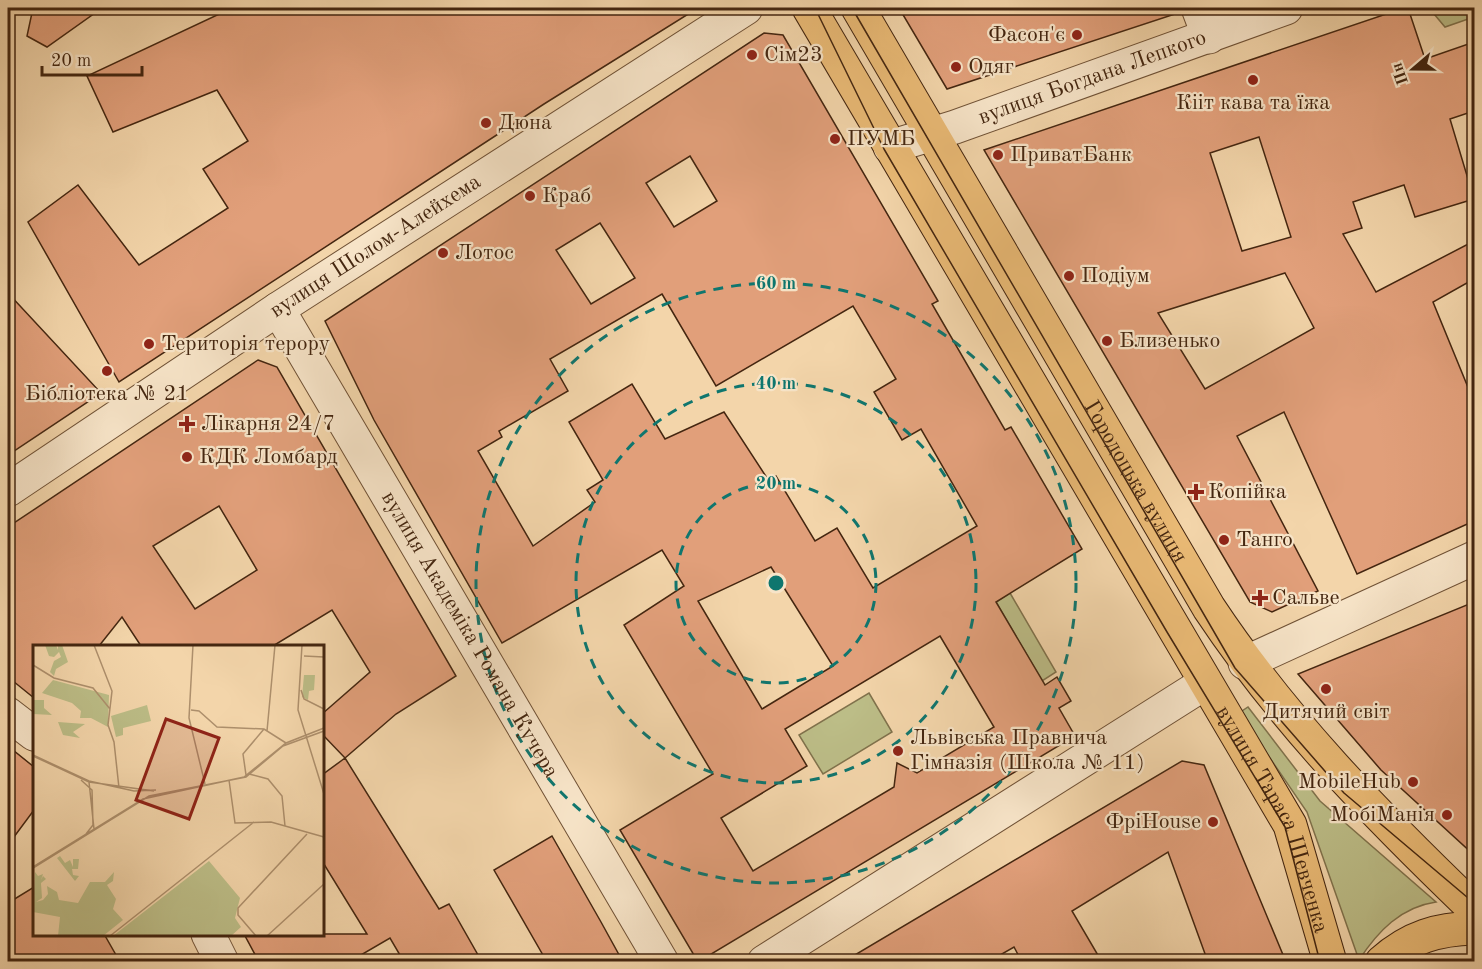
<svg xmlns="http://www.w3.org/2000/svg" width="1482" height="969" viewBox="0 0 1482 969" font-family="'Old Standard TT',serif">
<rect width="100%" height="100%" fill="#f3d5aa"/>
<filter id="stains"><feTurbulence type="fractalNoise" baseFrequency=".00333" numOctaves="4"/><feColorMatrix values="0 0 0 0 .2 0 0 0 0 .09 0 0 0 0 .02 0 0 0 .5 -.17"/></filter>
<radialGradient id="worn" r=".72"><stop offset=".6" stop-color="#630" stop-opacity="0"/><stop offset="1" stop-color="#630" stop-opacity=".3"/></radialGradient>
<!-- green -->
<g fill="#bcbd87" stroke="#80724c" stroke-width="1.5">
<polygon points="1429,8 1474,8 1474,17 1445,27"/>
<polygon points="1010,593 1056,672 1042,681 996,602"/>
<polygon points="869,693 892,732 823,774 799,735"/>
<path d="M 1248,707 L 1320,801 L 1436,902 C 1401,907 1378,931 1359,960 L 1307,812 L 1239,713 Z"/>
</g>
<!-- building -->
<g fill="#e19f7a" stroke="#442610" stroke-width="1.5" fill-rule="evenodd">
<polygon points="33,8 102,8 47,47 27,36"/>
<polygon points="232,8 698,8 544,104 119,382 28,222 78,185 139,265 228,208 203,169 248,141 217,90 113,132 87,76"/>
<polygon points="899,8 1177,8 1178,13 947,89"/>
<path d="M 1404,8 L 1408,8 L 1425,59 L 1474,42 L 1474,111 L 1450,119 L 1474,199 L 1415,217 L 1404,185 L 1353,202 L 1362,228 L 1343,234 L 1376,292 L 1474,241 L 1474,279 L 1433,302 L 1474,402 L 1474,521 L 1357,574 L 1284,412 L 1237,436 L 1318,591 L 1272,612 L 1250,602 L 984,150 ZM 1259,137 L 1291,237 L 1242,251 L 1210,153 ZM 1285,273 L 1314,328 L 1205,389 L 1158,313 Z"/>
<path d="M 764,33 L 783,35 L 938,301 L 932,304 L 1005,430 L 1011,427 L 1082,549 L 996,602 L 1045,685 L 1057,677 L 1071,701 L 1059,708 L 1075,736 L 698,962 L 620,830 L 713,774 L 624,625 L 684,586 L 662,550 L 502,643 L 374,420 L 325,321 ZM 690,156 L 717,201 L 674,227 L 646,183 ZM 600,223 L 635,278 L 591,304 L 556,250 ZM 662,294 L 716,386 L 853,306 L 896,379 L 874,392 L 902,440 L 921,429 L 977,526 L 873,588 L 837,528 L 815,541 L 776,476 L 769,481 L 724,412 L 665,439 L 632,384 L 569,422 L 603,480 L 587,490 L 595,502 L 533,546 L 478,451 L 502,437 L 499,431 L 568,391 L 550,359 ZM 771,567 L 833,666 L 762,709 L 698,601 ZM 940,636 L 994,727 L 917,773 L 897,763 L 894,787 L 753,871 L 721,818 L 807,766 L 785,729 Z"/>
<polygon points="8,293 101,393 8,455"/>
<path d="M 258,360 L 277,367 L 456,676 L 396,714 L 345,758 L 322,734 L 322,714 L 370,672 L 332,610 L 273,646 L 141,646 L 122,617 L 99,646 L 34,646 L 34,698 L 8,677 L 8,527 ZM 219,506 L 257,570 L 195,609 L 153,546 Z"/>
<polygon points="1474,602 1474,855 1381,770 1298,674"/>
<polygon points="8,746 34,767 34,810 8,845"/>
<polygon points="345,758 439,909 449,904 482,962 404,962 390,938 349,962 259,962 244,934 367,934 322,861 322,775"/>
<polygon points="1182,761 1204,765 1286,962 1208,962 1168,852 1072,911 1102,962 1022,962 1014,947 988,962 843,962"/>
<polygon points="552,836 601,922 623,962 547,962 494,870"/>
<polygon points="34,887 34,934 104,934 120,962 8,962 8,903"/>
</g>
<g fill="none" stroke-linecap="round" stroke-linejoin="round">
<!-- minor casing -->
<g stroke="#705236" stroke-width="35">
<g id="minor">
<polyline points="1198,8 1209,37"/>
<path id="s1" d="M 890,147 L 955,127 L 1286,8"/>
<path id="s2" d="M 278,309 L 662,962"/>
<polyline points="1245,663 1474,558"/>
<polyline points="8,714 34,734"/>
<polyline points="208,934 222,962"/>
<polyline points="764,962 1205,683"/>
</g>
</g>
<!-- tertiary casing -->
<g stroke="#705236" stroke-width="35">
<g id="tertiary">
<path id="s3" d="M 8,490 L 278,309 L 746,8"/>
</g>
</g>
<!-- primary casing -->
<g stroke="#442610" stroke-width="35">
<g id="primary">
<path id="s4" d="M 809,8 L 1290,825 L 1330,962"/>
<path id="s5" d="M 858,8 L 1209,608 C 1284,721 1377,816 1474,909"/>
<path d="M 1382,962 C 1410,937 1438,929 1474,928"/>
</g>
</g>
<!-- minor -->
<use href="#minor" stroke="#f7e4c8" stroke-width="33"/>
<!-- tertiary -->
<use href="#tertiary" stroke="#f7e4c8" stroke-width="33"/>
<!-- primary -->
<use href="#primary" stroke="#eaba75" stroke-width="33"/>
<!-- tram -->
<g stroke="#442610" stroke-width="1.5">
<polyline points="815,8 884,149 1167,632 1285,827 1320,962"/>
<polyline points="852,8 1235,668 1344,793 1474,903"/>
</g>
</g>
<!-- distance rings -->
<g fill="none" stroke="#0f766e" stroke-width="3" stroke-dasharray="10 8">
<circle cx="776" cy="583" r="100"/>
<circle cx="776" cy="583" r="200"/>
<circle cx="776" cy="583" r="300"/>
</g>
<!-- markers -->
<g fill="#8f2418" stroke="#f7e4c8" stroke-width="2">
<circle cx="1077" cy="35" r="6"/>
<circle cx="752" cy="55" r="6"/>
<circle cx="956" cy="67" r="6"/>
<circle cx="1253" cy="80" r="6"/>
<circle cx="486" cy="123" r="6"/>
<circle cx="835" cy="139" r="6"/>
<circle cx="998" cy="155" r="6"/>
<circle cx="530" cy="196" r="6"/>
<circle cx="443" cy="253" r="6"/>
<circle cx="1069" cy="276" r="6"/>
<circle cx="1107" cy="341" r="6"/>
<circle cx="149" cy="344" r="6"/>
<circle cx="107" cy="371" r="6"/>
<path d="M184 415h6v6h6v6h-6v6h-6v-6h-6v-6h6z"/>
<circle cx="187" cy="457" r="6"/>
<path d="M1193 483h6v6h6v6h-6v6h-6v-6h-6v-6h6z"/>
<circle cx="1224" cy="540" r="6"/>
<path d="M1257 589h6v6h6v6h-6v6h-6v-6h-6v-6h6z"/>
<circle cx="1326" cy="689" r="6"/>
<circle cx="898" cy="751" r="6"/>
<circle cx="1413" cy="782" r="6"/>
<circle cx="1447" cy="815" r="6"/>
<circle cx="1213" cy="822" r="6"/>
</g>
<g text-anchor="middle" dominant-baseline="central" stroke-width="4.5" stroke-linejoin="round" paint-order="stroke">
<!-- poi labels -->
<g font-size="22" fill="#442610" stroke="#f7e4c8" text-anchor="start">
<text x="1065" y="35" text-anchor="end">Фасон'є</text>
<text x="764" y="55">Сім23</text>
<text x="968" y="67">Одяг</text>
<text x="1253" y="103" text-anchor="middle">Кііт кава та їжа</text>
<text x="498" y="123">Дюна</text>
<text x="847" y="139">ПУМБ</text>
<text x="1010" y="155">ПриватБанк</text>
<text x="542" y="196">Краб</text>
<text x="455" y="253">Лотос</text>
<text x="1081" y="276">Подіум</text>
<text x="1119" y="341">Близенько</text>
<text x="161" y="344">Територія терору</text>
<text x="107" y="394" text-anchor="middle">Бібліотека № 21</text>
<text x="201" y="424">Лікарня 24/7</text>
<text x="199" y="457">КДК Ломбард</text>
<text x="1208" y="492">Копійка</text>
<text x="1236" y="540">Танго</text>
<text x="1272" y="598">Сальве</text>
<text x="1326" y="712" text-anchor="middle">Дитячий світ</text>
<text x="910" y="738">Львівська Правнича<tspan x="910" dy="25">Гімназія (Школа № 11)</tspan></text>
<text x="1401" y="782" text-anchor="end">MobileHub</text>
<text x="1435" y="815" text-anchor="end">МобіМанія</text>
<text x="1201" y="822" text-anchor="end">ФріHouse</text>
</g>
<!-- street labels -->
<g font-size="22" fill="#442610" stroke="#f7e4c8">
<text stroke="none"><textPath href="#s1" startOffset="214">вулиця Богдана Лепкого</textPath></text>
<text stroke="none"><textPath href="#s3" startOffset="441">вулиця Шолом-Алейхема</textPath></text>
<text stroke="none"><textPath href="#s5" startOffset="549">Городоцька вулиця</textPath></text>
<text stroke="none"><textPath href="#s2" startOffset="378">вулиця Академіка Романа Кучера</textPath></text>
<text stroke="none"><textPath href="#s4" startOffset="936">вулиця Тараса Шевченка</textPath></text>
</g>
</g>
<!-- overview -->
<g transform="translate(33 645)">
<rect width="291" height="291" fill="#f3d5aa"/>
<path d="M 12,0 L 23,0 L 25,5 L 25,0 L 29,0 L 35,17 L 23,24 L 21,31 L 17,27 L 21,16 L 28,12 L 26,7 L 21,12 L 16,11 ZM 271,30 L 282,30 L 281,45 L 276,46 L 275,55 L 269,52 ZM 20,35 L 76,50 L 75,82 L 58,73 L 47,73 L 48,66 L 39,58 L 9,48 ZM 0,55 L 11,55 L 11,63 L 19,70 L 0,69 ZM 114,60 L 118,76 L 90,83 L 90,90 L 83,92 L 78,71 ZM 25,77 L 52,79 L 40,87 L 47,93 L 30,90 ZM 27,211 L 32,218 L 37,215 L 40,222 L 40,214 L 46,214 L 45,224 L 39,224 L 40,230 L 46,231 L 42,236 L 24,213 ZM 176,216 L 207,253 L 202,273 L 208,282 L 198,291 L 80,291 ZM 2,227 L 5,231 L 10,229 L 8,235 L 10,231 L 13,234 L 8,238 L 9,253 L 3,257 L 10,255 L 15,249 L 14,241 L 24,247 L 26,255 L 45,258 L 57,237 L 72,237 L 81,227 L 80,236 L 74,240 L 83,254 L 80,264 L 90,275 L 70,291 L 25,291 L 27,272 L 0,267 Z" fill="#bcbd87"/>
<path fill="none" stroke="#ad8f6c" stroke-width="1.5" d="M 61,0 L 79,46 L 75,80 L 81,97 L 86,143M 160,0 L 156,73 L 172,139M 269,0 L 265,65 L 291,149M 271,11 L 291,12M 0,20 L 21,33 L 60,43 L 77,64M 268,45 L 271,54 L 291,64M 158,65 L 166,66 L 184,82 L 231,84 L 253,98M 234,86 L 242,0M 0,110 L 56,136 L 101,146 L 123,145M 0,111 L 56,137 L 121,146M 216,129 L 235,134 L 249,151 L 252,181M 213,130 L 210,109 L 231,84M 48,135 L 59,145 L 60,180 L 53,189M 196,135 L 202,178 L 238,177 L 291,192M 56,137 L 61,184M 0,222 L 110,154 L 211,132 L 253,98 L 291,83M 0,223 L 116,151 L 213,132 L 250,101 L 291,86M 77,291 L 221,177M 223,291 L 205,270 L 205,263 L 274,189M 234,291 L 291,239M 234,291 L 291,239"/>
<path fill="#8f2418" fill-opacity="0.15" stroke="#8f2418" stroke-width="3" d="M 133,74 L 186,93 L 156,174 L 103,155 Z"/>
<rect width="291" height="291" fill="none" stroke="#442610" stroke-width="3"/>
</g>
<circle cx="776" cy="583" r="9" fill="#0f766e" stroke="#f7e4c8" stroke-width="3"/>
<g font-size="18" text-anchor="middle" font-weight="bold" fill="#0f766e" stroke="#f7e4c8" stroke-width="4.5" stroke-linejoin="round" paint-order="stroke">
<text x="776" y="289">60 m</text>
<text x="776" y="389">40 m</text>
<text x="776" y="489">20 m</text>
</g>
<!-- margin -->
<rect width="1482" height="969" fill="none" stroke="#f3d5aa" stroke-width="30"/>
<rect x="9" y="9" width="1464" height="951" fill="none" stroke="#442610" stroke-width="3"/>
<rect x="15" y="15" width="1452" height="939" fill="none" stroke="#442610" stroke-width="1.5"/>
<!-- north arrow -->
<g transform="translate(1413 69) rotate(250)" stroke="#f7e4c8" stroke-width="4.5" paint-order="stroke">
<path d="M0-4.5L10 22L0 15L-10 22Z" fill="#442610"/>
<text y="-9" font-size="16" font-weight="bold" text-anchor="middle" fill="#442610">Пн</text>
</g>
<!-- scale -->
<path d="M42 66v9h100v-9" fill="none" stroke="#442610" stroke-width="3"/>
<text x="51" y="66" font-size="18" fill="#442610" stroke="#f7e4c8" stroke-width="4.5" paint-order="stroke">20 m</text>
<rect width="100%" height="100%" filter="url(#stains)"/>
<rect width="100%" height="100%" fill="url(#worn)"/>
</svg>
